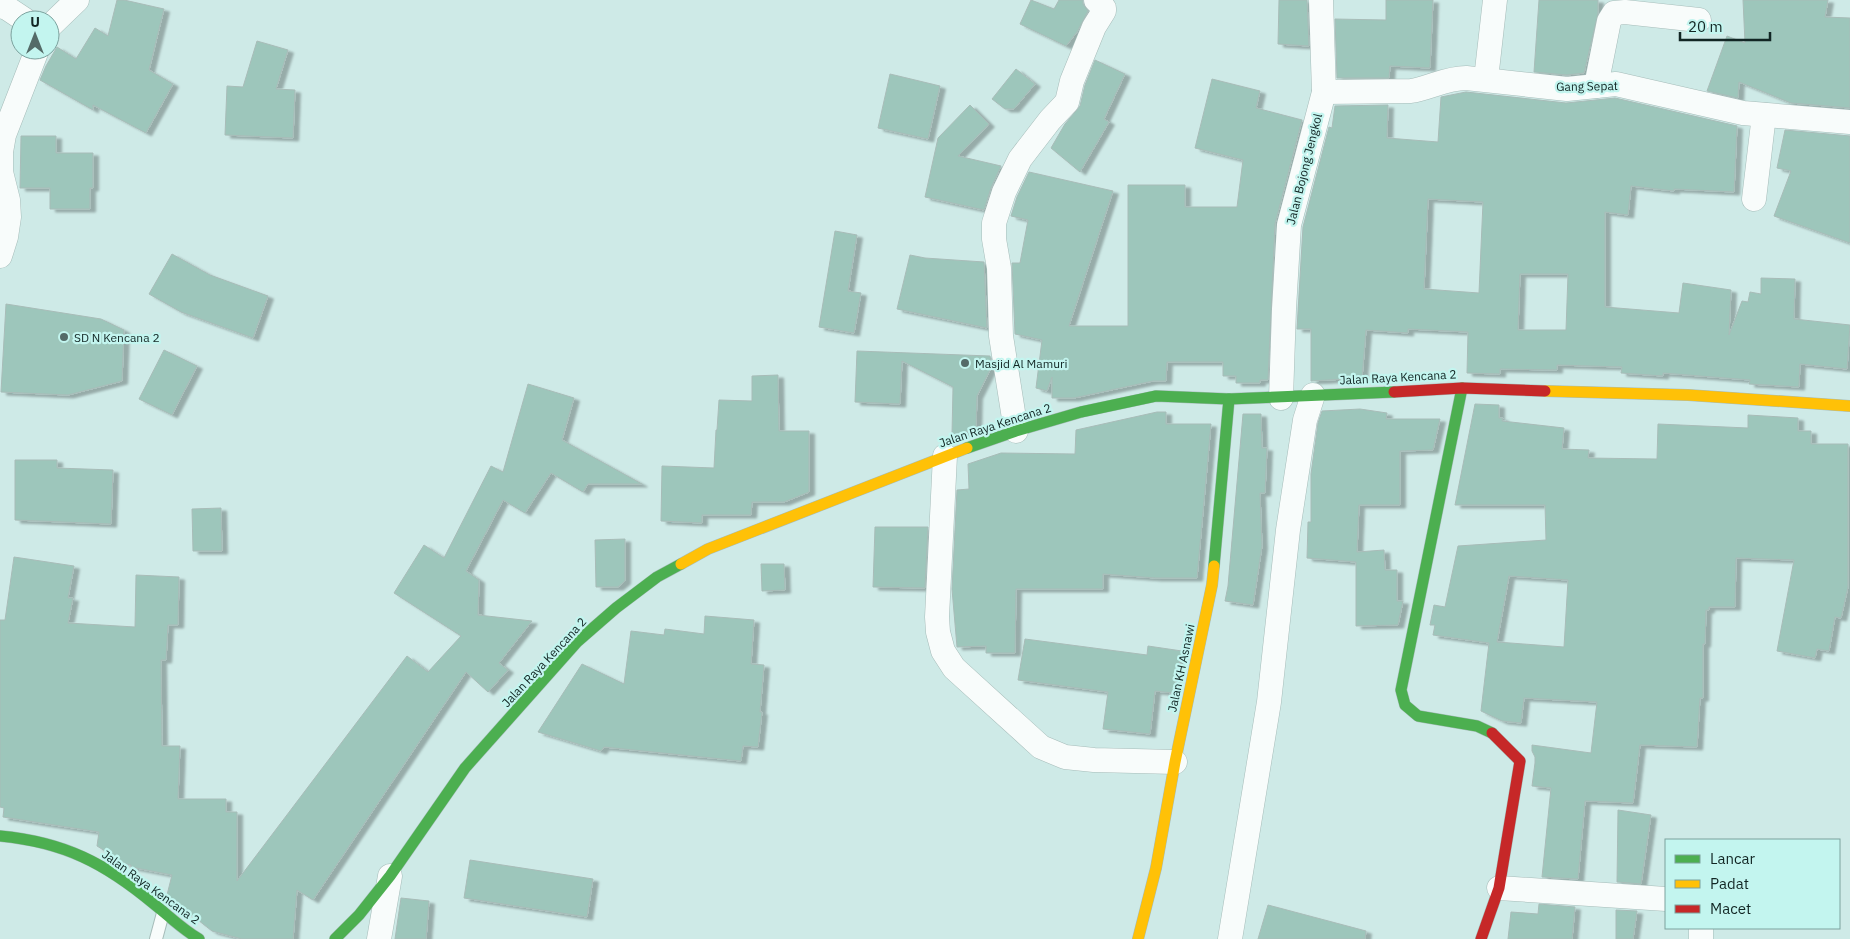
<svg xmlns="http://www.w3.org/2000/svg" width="1850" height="939" viewBox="0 0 1850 939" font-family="'IBM Plex Sans',sans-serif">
<defs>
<filter id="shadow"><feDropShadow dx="5.5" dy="3" stdDeviation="1" flood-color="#0004"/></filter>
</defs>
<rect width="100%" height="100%" fill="#ceeae7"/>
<!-- building -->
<g fill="#9dc6bb" stroke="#a8bcb8" fill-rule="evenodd" filter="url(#shadow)">
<polygon points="117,0 124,0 164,9 149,70 173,84 146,133 93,105 93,110 40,80 46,66 57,47 76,59 95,28 108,36"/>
<polygon points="1031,0 1054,9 1059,0 1083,0 1083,4 1088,11 1077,32 1066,46 1020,24"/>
<polygon points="1279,0 1307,0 1309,46 1278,44"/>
<polygon points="1386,0 1433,0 1430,68 1390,66 1389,78 1337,78 1335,19 1386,20"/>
<polygon points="1539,0 1598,0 1598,13 1584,73 1567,75 1534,72"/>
<polygon points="1743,0 1828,0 1825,17 1850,18 1850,108 1791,103 1739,82 1738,98 1707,91 1727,36 1745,43"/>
<polygon points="257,41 288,50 276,89 295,90 293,138 225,135 227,86 243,87"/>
<polygon points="1095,60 1125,74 1104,119 1109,122 1080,172 1051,148 1065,124 1080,106 1085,85"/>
<polygon points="1016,69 1035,84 1014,109 1005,109 992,99"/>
<polygon points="890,74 940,86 928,139 878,128"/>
<polygon points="1212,79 1260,91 1256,108 1302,120 1275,224 1268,380 1260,380 1260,383 1236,383 1236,376 1223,376 1223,362 1167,362 1166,381 1153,381 1074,398 1052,398 1052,377 1047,391 1036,388 1042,340 1015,334 1012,263 1020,263 1028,220 1011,216 1017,197 1029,172 1113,191 1069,326 1128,326 1128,185 1185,185 1185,207 1237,207 1243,160 1195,148"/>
<path d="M 1466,92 L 1566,103 L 1615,98 L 1737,126 L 1734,192 L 1674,189 L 1674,191 L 1631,186 L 1628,215 L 1605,212 L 1605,307 L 1679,313 L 1683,283 L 1731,290 L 1729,335 L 1742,301 L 1748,302 L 1750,292 L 1761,294 L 1761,278 L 1795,279 L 1794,319 L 1850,325 L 1847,369 L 1800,364 L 1799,387 L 1749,384 L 1750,380 L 1663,373 L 1663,376 L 1621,373 L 1622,367 L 1557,365 L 1557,370 L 1500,369 L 1500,374 L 1467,373 L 1468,332 L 1408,329 L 1408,333 L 1366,330 L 1362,378 L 1311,381 L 1311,329 L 1297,329 L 1303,227 L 1329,127 L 1332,128 L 1335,106 L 1388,105 L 1387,138 L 1438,142 L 1441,97 ZM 1428,199 L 1483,202 L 1479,293 L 1424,289 ZM 1520,274 L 1568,274 L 1566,330 L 1518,330 Z"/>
<polygon points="970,105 989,124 958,156 1001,166 991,188 984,210 925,197 938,138"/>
<polygon points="1785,130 1850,136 1850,243 1774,216 1791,171 1777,168"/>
<polygon points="21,136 56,136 56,153 93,153 93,188 90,188 90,209 50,209 50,188 20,188"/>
<polygon points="835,231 857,235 848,291 861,293 854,333 819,327"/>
<polygon points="172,254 210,275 268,296 253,338 181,312 149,294"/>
<polygon points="910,255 925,258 984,262 987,328 897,309"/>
<polygon points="6,304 101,319 124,330 122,381 68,395 1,392"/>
<polygon points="164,350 197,366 172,415 139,399"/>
<polygon points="857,351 990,356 992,366 977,396 976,428 961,434 952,434 953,387 902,361 900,404 855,402"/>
<polygon points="778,375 779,431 809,431 809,492 784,502 752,502 751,515 702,515 702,523 661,521 662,466 714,468 716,430 717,430 719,400 752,401 752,376"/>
<polygon points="528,384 574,398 562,440 642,484 588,484 583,492 551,473 525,513 503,500 466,571 479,580 478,615 532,621 499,663 508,670 488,692 466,672 313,900 297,890 293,939 242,939 212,931 198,920 198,917 190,915 167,895 172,875 131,867 131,865 126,864 97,846 99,832 3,817 4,808 0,807 0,620 5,620 14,557 74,566 68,598 73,598 68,623 135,627 136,575 179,577 178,625 168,625 166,660 161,660 162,746 180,746 178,799 226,799 226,812 237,812 237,881 407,656 428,672 461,636 394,593 424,545 444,558 491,466 503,472"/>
<path d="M 1475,404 L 1499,405 L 1499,418 L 1503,418 L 1502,421 L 1564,428 L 1562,449 L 1589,450 L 1588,458 L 1657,459 L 1658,424 L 1748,428 L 1748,415 L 1798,418 L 1798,431 L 1811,431 L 1811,444 L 1848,444 L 1848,587 L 1841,618 L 1835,617 L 1829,651 L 1817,649 L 1815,658 L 1777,651 L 1794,560 L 1736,558 L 1735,607 L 1709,607 L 1709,610 L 1706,610 L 1705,644 L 1703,644 L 1703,698 L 1700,698 L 1697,747 L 1640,745 L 1633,803 L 1585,801 L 1578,879 L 1542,877 L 1551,788 L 1532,786 L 1535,763 L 1535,757 L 1532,751 L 1532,745 L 1591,753 L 1597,702 L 1524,698 L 1521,723 L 1502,721 L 1481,711 L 1489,643 L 1433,635 L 1435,625 L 1430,625 L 1434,605 L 1445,607 L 1458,546 L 1546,540 L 1545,505 L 1455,505 ZM 1509,576 L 1568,580 L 1564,647 L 1497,642 Z"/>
<polygon points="1360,409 1387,413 1386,419 1440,419 1433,450 1400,451 1400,505 1359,505 1357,552 1384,550 1385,570 1397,570 1397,601 1403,601 1398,625 1356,626 1356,562 1307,558 1308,522 1311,522 1311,474 1318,423 1322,411"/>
<polygon points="1157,412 1166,412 1166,424 1211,424 1197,578 1156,578 1103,574 1103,589 1016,589 1015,653 986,653 986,646 957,647 952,589 957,490 969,489 968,464 1001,453 1075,454 1076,430"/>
<polygon points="1243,414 1261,414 1262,448 1267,448 1265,493 1260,493 1262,546 1253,605 1225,601 1228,586"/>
<polygon points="15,460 57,460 57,468 113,470 111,524 15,520"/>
<polygon points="221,508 222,551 193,551 192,509"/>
<polygon points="875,527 928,527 925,588 873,587"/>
<polygon points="625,539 625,581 618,587 596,587 595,540"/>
<polygon points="761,564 784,564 785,590 762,591"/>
<polygon points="705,616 754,620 751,664 764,665 760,712 762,712 758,747 743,746 741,761 604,747 601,751 538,732 582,664 624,684 631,631 664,635 665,629 704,634"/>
<polygon points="1025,639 1147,655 1148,646 1182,651 1173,693 1155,691 1150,734 1103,729 1108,692 1018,680"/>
<polygon points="1618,810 1651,815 1641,884 1617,882"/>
<polygon points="470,860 593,879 587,917 464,898"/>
<polygon points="401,898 429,901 426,939 395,939"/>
<polygon points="1539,904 1575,907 1572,939 1508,939 1511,912 1538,914"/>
<polygon points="1268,905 1366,931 1365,939 1258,939"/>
<polygon points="1616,910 1637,911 1633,939 1616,939"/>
</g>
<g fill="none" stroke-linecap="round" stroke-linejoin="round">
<!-- lane casing -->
<g stroke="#a6bcb9" stroke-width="14">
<polyline id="lane" points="156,939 163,913"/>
</g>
<!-- street casing -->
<g stroke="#a6bcb9" stroke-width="25">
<g id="street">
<polyline points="0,6 7,8 25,20"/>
<polyline points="50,26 77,0"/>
<polyline points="1486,79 1495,0"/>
<polyline points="1596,86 1609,21 1614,13 1625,12 1699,20"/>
<path d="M 1324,92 L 1411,91 C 1430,88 1446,78 1466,78 L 1567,89 L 1616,84 L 1743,113 L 1850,122"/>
<polyline points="1754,199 1764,115"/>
<polyline points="0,256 6,237 9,217 8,200 1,172 1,152 4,135 37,50"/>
<polyline points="1281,398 1284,309 1289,225 1324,92 1321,0"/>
<polyline points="1016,431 1001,336 999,268 994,239 994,223 1004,192 1020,159 1050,120 1067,102 1072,81 1094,27 1104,11 1104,8 1096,0"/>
<polyline points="945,456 937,617 938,632 943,651 954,668 1041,747 1065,757 1094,760 1175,762"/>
<polyline points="1499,888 1666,899"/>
<polyline points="379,939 390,876"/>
<polyline points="1230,939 1269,702 1288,530 1305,420 1313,395"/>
<polyline points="1701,939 1701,928"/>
</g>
</g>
<!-- fast casing -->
<g stroke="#a6bcb9" stroke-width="12">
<g id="fast">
<polyline points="1462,388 1401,690 1405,705 1418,716 1477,726 1492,733"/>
<polyline points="967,448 1016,431 1081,412 1156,396 1229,399 1394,392"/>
<polyline points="1214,566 1229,399"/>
<path d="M 0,836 C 64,842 105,863 154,904 C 169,916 182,929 199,939"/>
<polyline points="335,939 359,915 390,876 465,768 577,642 616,608 657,577 681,564"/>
</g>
</g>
<!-- slow casing -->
<g stroke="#a6bcb9" stroke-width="12">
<g id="slow">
<polyline points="1545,391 1688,395 1850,406"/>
<polyline points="681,564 708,549 967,448"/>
<polyline points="1138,939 1156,868 1175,762 1212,585 1214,566"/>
</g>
</g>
<!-- jam casing -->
<g stroke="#a6bcb9" stroke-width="12">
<g id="jam">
<polyline points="1394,392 1462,388 1545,391"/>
<polyline points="1481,939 1499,888 1520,761 1492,733"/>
</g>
</g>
<!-- lane -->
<use href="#lane" stroke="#f8fcfb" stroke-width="12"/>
<!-- street -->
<use href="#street" stroke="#f8fcfb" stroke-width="24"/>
<!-- fast -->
<use href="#fast" stroke="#4caf50" stroke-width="11"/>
<!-- slow -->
<use href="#slow" stroke="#ffc107" stroke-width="11"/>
<!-- jam -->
<use href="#jam" stroke="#c62828" stroke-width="11"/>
</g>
<!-- markers -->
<g fill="#546b68" stroke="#c3f5ef" stroke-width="2">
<circle cx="64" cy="337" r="5"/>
<circle cx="965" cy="363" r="5"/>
</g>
<g text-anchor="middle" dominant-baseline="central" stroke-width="4.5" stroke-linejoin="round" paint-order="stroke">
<!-- street labels -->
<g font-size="12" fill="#122624" stroke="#c3f5ef">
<text transform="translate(1587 86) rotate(-1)">Gang Sepat</text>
<text transform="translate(1304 169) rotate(-76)">Jalan Bojong Jengkol</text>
<text transform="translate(1398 377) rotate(-3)">Jalan Raya Kencana 2</text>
<text transform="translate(995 425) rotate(-18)">Jalan Raya Kencana 2</text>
<text transform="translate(544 662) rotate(-47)">Jalan Raya Kencana 2</text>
<text transform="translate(1181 668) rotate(-78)">Jalan KH Asnawi</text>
<text transform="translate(151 887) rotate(36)">Jalan Raya Kencana 2</text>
</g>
<!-- poi labels -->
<g font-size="12" fill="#122624" stroke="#c3f5ef" text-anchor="start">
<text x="74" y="337">SD N Kencana 2</text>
<text x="975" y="363">Masjid Al Mamuri</text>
</g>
</g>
<!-- legend -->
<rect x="1665" y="839" width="175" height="90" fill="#c3f5ef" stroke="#7ca29e"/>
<rect x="1675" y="855" width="25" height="8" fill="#4caf50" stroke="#7ca29e"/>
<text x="1710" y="864" font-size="15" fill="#122624">Lancar</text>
<rect x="1675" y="880" width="25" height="8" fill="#ffc107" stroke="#7ca29e"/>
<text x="1710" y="889" font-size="15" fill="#122624">Padat</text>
<rect x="1675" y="905" width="25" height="8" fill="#c62828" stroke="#7ca29e"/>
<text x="1710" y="914" font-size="15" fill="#122624">Macet</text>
<!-- north arrow -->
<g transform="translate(35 35)"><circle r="24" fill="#c3f5ef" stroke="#7ca29e"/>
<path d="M0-4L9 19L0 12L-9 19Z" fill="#546b68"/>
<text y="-8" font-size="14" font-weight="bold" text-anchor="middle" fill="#122624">U</text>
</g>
<!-- scale -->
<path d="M1680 32v8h90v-8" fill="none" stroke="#122624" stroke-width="2.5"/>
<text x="1688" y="32" font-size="15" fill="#122624" stroke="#c3f5ef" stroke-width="4" paint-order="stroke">20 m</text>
</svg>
